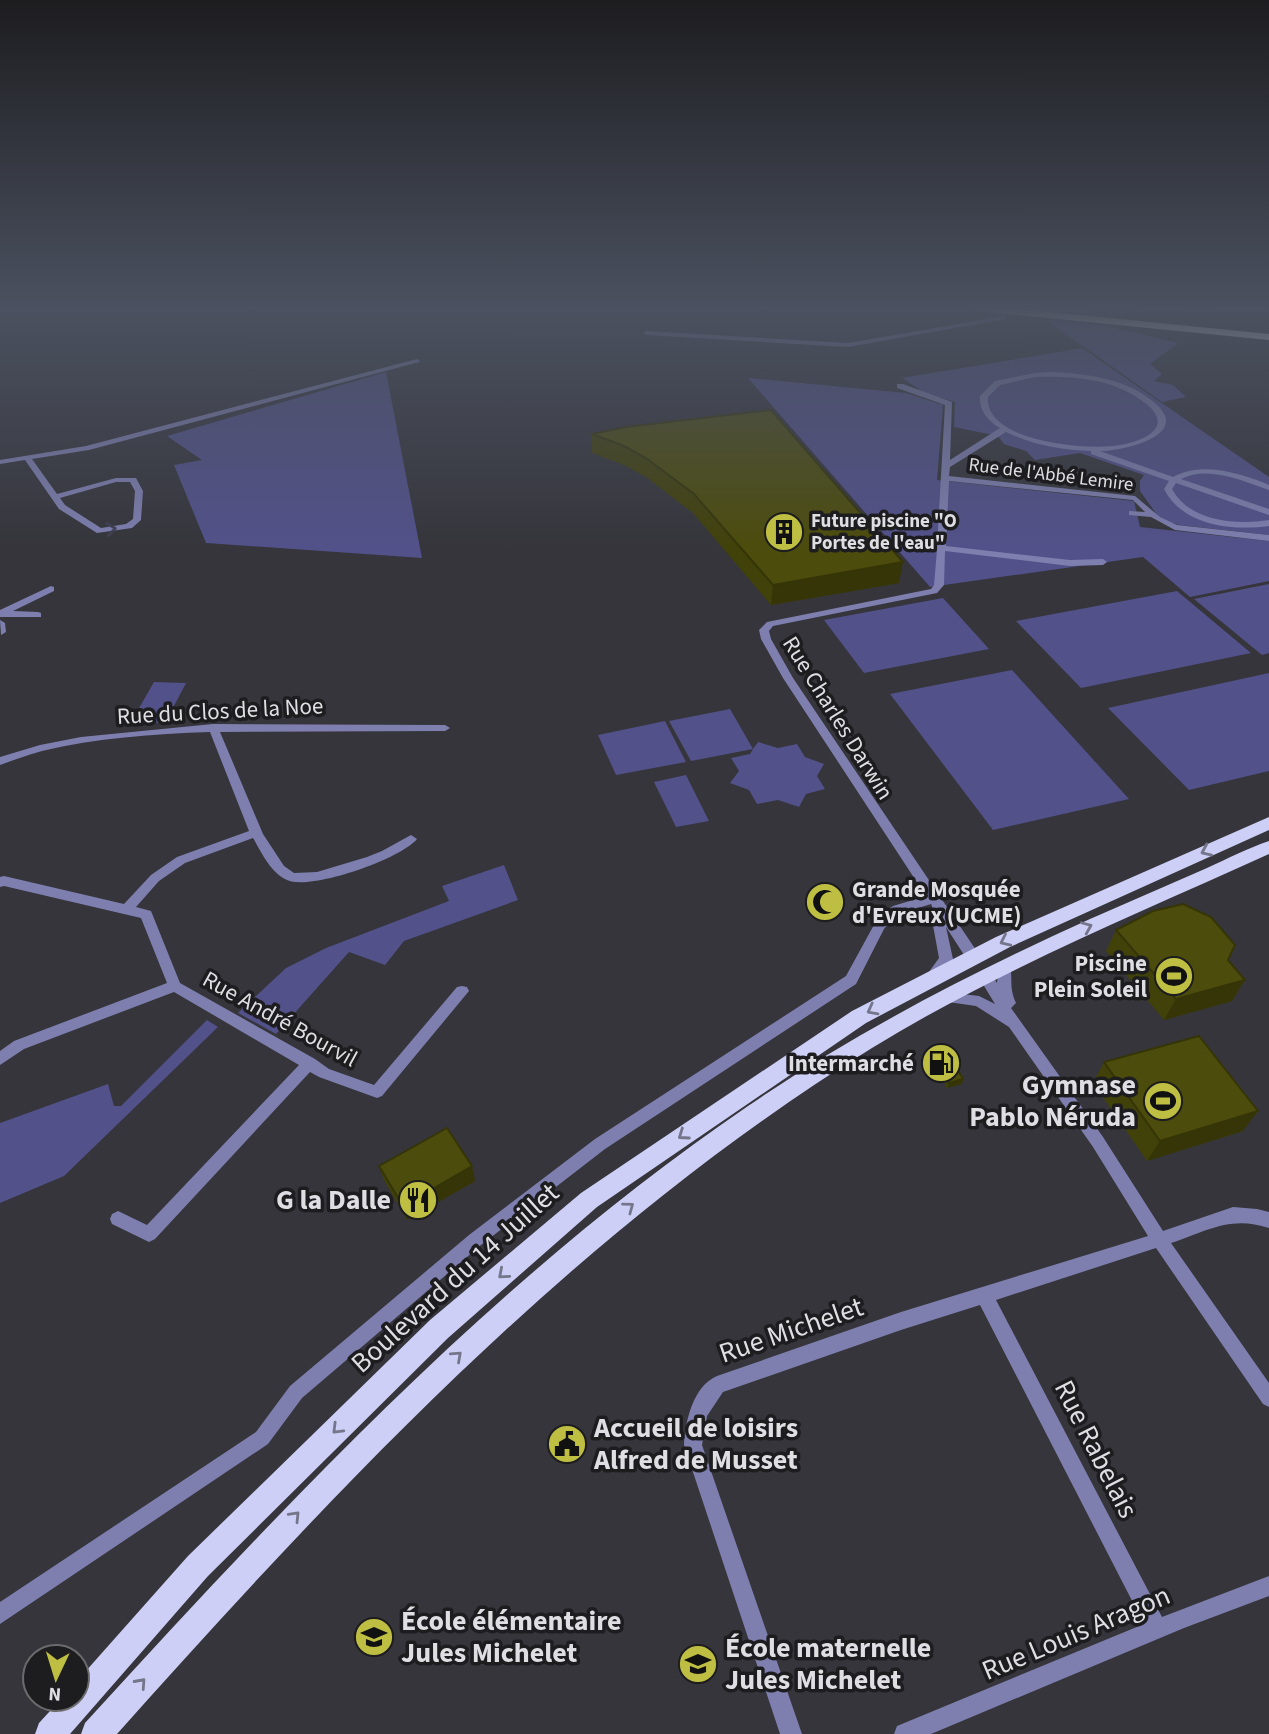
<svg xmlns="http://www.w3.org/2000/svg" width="1269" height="1734" viewBox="0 0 1269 1734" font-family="'Source Sans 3',sans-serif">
<rect width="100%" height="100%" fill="#35353b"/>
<!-- green -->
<g fill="#52518a">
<polygon points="1046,320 1107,326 1178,343 1150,364 1162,374 1154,381 1173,385 1186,397 1162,402"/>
<polygon points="1082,348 1269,477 1269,535 1179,525 1160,519 1140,491 1140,481 1144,475 1080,453 1035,460 1026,451 1004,444 998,436 954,427 955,402 925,393 902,378"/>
<polygon points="386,372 422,558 206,543 174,465 202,460 167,436"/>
<polygon points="748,378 906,393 943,405 937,480 1134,501 1140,527 1269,541 1269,581 1190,597 1143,557 930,587"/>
<polygon points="1269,584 1269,653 1262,655 1194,599"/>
<polygon points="1177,591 1251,653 1081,688 1016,621"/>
<polygon points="943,598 989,649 864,673 824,620"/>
<polygon points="1012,670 1129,799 993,830 890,694"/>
<polygon points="1269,673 1269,771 1189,790 1108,708"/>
<polygon points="154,682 186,683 165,723 131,722"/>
<polygon points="730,709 753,749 758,742 778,748 797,744 805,757 824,764 817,776 825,789 806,794 799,807 778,800 757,804 749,790 730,783 739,771 731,758 750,754 753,749 691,761 669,721"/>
<polygon points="665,721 686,762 616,775 598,735"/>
<polygon points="686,775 709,821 676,827 654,782"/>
<polygon points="504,865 518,900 404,941 385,965 349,952 276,1034 238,1013 286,968 326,948 449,901 442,886"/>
<polygon points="207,1020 218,1027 64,1176 0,1203 0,1123 108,1084 114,1106 121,1106"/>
</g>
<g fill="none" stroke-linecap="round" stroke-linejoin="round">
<!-- street -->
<g fill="#7e7faf" fill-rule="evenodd">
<polygon points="1004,316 1007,318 1006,319 848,347 646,335 643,333 646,331 848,343"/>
<path d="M 417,359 L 420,361 L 419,362 L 89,450 L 32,459 L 57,494 L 116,478 L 136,478 L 143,491 L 141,520 L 132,528 L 97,533 L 59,509 L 25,460 L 0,464 L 0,460 L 86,446 ZM 116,482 L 130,482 L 135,491 L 133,519 L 126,524 L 101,528 L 65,505 L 60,498 Z"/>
<path d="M 1048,372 C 1084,373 1128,378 1156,404 C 1192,436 1121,451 1100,451 L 1173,477 C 1201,462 1234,472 1262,482 L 1269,485 L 1269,490 C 1243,481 1208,465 1181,479 L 1269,509 L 1269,515 L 1176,483 L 1172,489 C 1190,522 1236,525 1269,520 L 1269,526 C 1232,531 1183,526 1164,489 L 1169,481 L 1091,454 L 1091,451 C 1061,450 1032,445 1006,432 L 950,467 L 949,476 L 1135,496 L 1160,517 L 1177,525 L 1269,535 L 1269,541 L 1175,530 L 1151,517 L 1129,515 L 1129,511 L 1145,512 L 1133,500 L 949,481 L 946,546 L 1070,560 L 1103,559 L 1107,562 L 1103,565 L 1070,566 L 945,551 L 944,585 L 937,593 L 773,626 L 769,631 L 771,639 L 793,678 L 978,953 L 980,957 L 978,961 L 968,961 L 946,927 L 953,959 C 947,968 940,983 928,980 L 926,976 L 939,958 L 932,920 L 932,906 L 931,904 L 902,913 L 891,920 L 884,929 L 856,984 L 605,1149 L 481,1245 L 302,1398 L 268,1444 L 0,1624 L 0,1602 L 256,1432 L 290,1386 L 469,1235 L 595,1139 L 846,976 L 875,923 L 882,914 L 893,906 L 926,896 L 783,678 L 761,639 L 759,630 L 767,622 L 931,589 L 934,585 L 937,550 L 935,548 L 937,546 L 945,405 L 897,388 L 897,384 L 903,384 L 952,402 L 950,460 L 1000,428 C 988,421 979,411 980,396 L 995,381 L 1035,373 ZM 1035,377 C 1070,376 1108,378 1138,398 C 1176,422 1153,439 1120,445 C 1089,451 984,442 988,397 L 1000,385 Z"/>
<polygon points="51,586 54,587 54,591 13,611 38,612 41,613 41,617 0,617 0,610"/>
<polygon points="0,620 5,623 6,632 1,635"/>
<path d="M 213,724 L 445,725 L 450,728 L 445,731 L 220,732 L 263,834 L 284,866 L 294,873 L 317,872 L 367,857 L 382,851 L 411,835 L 417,839 C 401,859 310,891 287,880 C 270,872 262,853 253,838 L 185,863 L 159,881 L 136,907 L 151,911 L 180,983 L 315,1059 L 329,1069 L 374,1085 L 457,987 L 462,986 L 467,987 L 469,991 L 382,1096 L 377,1098 L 319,1077 L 310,1072 L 155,1239 L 149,1242 L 112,1224 L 110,1219 L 112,1214 L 118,1211 L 147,1225 L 299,1065 L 174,992 L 24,1049 L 0,1065 L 0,1051 L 14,1041 L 167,983 L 141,918 L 4,886 L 0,887 L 0,877 L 4,876 L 124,904 L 151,875 L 177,857 L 249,831 L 210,732 C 153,734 96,738 42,751 C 27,755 14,760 0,765 L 0,757 L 40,745 L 81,737 Z"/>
<path d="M 1004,962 L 1009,963 C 1014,978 1008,985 1016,1003 L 1011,1008 L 1103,1137 L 1163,1231 L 1233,1207 L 1257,1209 L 1269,1212 L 1269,1228 C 1231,1215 1207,1231 1171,1243 L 1269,1383 L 1269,1407 L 1263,1404 L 1156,1248 L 996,1300 L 1162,1617 L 1269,1576 L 1269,1596 L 1184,1628 L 931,1734 L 894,1734 L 897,1726 L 1144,1624 L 980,1305 L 901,1330 L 723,1392 L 707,1416 L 702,1445 L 802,1734 L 780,1734 L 684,1445 C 685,1422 693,1386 717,1376 L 901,1312 L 1148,1236 L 1093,1147 L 1009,1027 L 976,1006 L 941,1001 L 939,997 L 941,993 L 946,992 L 979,996 L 995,1004 L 978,976 L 980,972 L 985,971 L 990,972 L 997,983 L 999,963 Z"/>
</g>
<!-- primary -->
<g fill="#cdcff6" fill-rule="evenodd">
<polygon points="1269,817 1269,830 1010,947 866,1023 597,1207 448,1338 208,1576 70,1734 35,1734 39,1723 61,1699 77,1699 77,1681 188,1556 430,1320 581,1193 852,1011 996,937"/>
<path d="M 1269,841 L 1269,854 C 1135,915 997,971 872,1048 C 580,1228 344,1480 117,1734 L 81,1734 L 85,1723 C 289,1500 497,1277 748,1106 C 856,1032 971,973 1090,919 C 1129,902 1168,885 1207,868 C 1227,859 1248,848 1269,841 Z"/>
</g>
<!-- highway -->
<g fill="#f1f1f1" fill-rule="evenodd">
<polygon points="964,307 1001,307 1269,334 1269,340 969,310"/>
<polygon points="1091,307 1269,307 1269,311 1096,310"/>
</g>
</g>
<!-- wall -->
<g fill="#41410a">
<polygon points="626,427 899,583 771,605 693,513 646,477 624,465 592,453 592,434"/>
<polygon points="1116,930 1228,960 1232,1001 1164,1020 1106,951"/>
<polygon points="929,1049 963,1079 962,1084 947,1088 928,1054"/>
<polygon points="1104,1062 1243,1131 1147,1161 1093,1083"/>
<polygon points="379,1166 475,1181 407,1220 384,1180"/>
</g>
<!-- shaded-wall -->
<g fill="#353508">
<polygon points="903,562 899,583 771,605 773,585"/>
<polygon points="1245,980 1232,1001 1164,1020 1176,999"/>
<polygon points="963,1079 962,1084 947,1088 949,1083"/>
<polygon points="1258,1111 1243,1131 1147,1161 1160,1141"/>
<polygon points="472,1166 475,1181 407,1220 403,1206"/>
</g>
<!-- building -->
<g fill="#4c4c0c" stroke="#353508" stroke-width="2">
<polygon points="771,410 903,562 773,585 694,494 646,458 624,446 592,434 626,427"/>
<polygon points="1183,904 1211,917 1235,945 1228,960 1245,980 1176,999 1116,930 1153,911"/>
<polygon points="1199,1036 1258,1111 1160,1141 1104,1062"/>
<polygon points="944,1045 963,1079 949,1083 929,1049"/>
<polygon points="447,1128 472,1166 403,1206 379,1166"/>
</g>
<!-- one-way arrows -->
<defs><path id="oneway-chevron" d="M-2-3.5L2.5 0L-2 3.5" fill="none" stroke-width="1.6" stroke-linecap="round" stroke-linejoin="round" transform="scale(1.75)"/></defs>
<use stroke="#3f3f52" href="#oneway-chevron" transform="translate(111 529) rotate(-8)"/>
<g stroke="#75768b">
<use href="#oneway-chevron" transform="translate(1206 851) rotate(156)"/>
<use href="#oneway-chevron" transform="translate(1087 927) rotate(-23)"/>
<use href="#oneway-chevron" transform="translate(1005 941) rotate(155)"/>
<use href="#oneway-chevron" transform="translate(872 1010) rotate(152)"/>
<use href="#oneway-chevron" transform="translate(683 1135) rotate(145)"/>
<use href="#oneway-chevron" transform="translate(629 1207) rotate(-37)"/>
<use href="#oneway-chevron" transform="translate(503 1274) rotate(139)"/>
<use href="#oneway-chevron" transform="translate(457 1356) rotate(-42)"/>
<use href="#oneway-chevron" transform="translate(337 1429) rotate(135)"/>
<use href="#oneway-chevron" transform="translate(295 1516) rotate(-46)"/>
<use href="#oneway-chevron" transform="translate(141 1683) rotate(-48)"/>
</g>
<!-- sky -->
<linearGradient id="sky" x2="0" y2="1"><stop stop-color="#1d1d20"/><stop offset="0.56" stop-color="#4b5160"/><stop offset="1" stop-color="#4b5160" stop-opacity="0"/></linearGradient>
<rect width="1269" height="550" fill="url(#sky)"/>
<!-- icons -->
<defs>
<g id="building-disc" transform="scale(2.0125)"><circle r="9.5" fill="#bebf42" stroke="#1d1d20"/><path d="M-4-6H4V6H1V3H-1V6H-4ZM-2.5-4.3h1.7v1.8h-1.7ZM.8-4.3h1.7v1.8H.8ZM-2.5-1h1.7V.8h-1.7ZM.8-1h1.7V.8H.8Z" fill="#111"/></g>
<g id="mosque-disc" transform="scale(2.0125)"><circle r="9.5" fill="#bebf42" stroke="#1d1d20"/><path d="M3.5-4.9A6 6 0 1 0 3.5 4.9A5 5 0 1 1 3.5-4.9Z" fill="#111"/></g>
<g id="stadium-disc" transform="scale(2.0125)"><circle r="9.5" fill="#bebf42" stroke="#1d1d20"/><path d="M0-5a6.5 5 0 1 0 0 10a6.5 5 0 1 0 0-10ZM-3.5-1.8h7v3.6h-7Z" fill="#111"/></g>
<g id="fuel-disc" transform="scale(2.0125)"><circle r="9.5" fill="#bebf42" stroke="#1d1d20"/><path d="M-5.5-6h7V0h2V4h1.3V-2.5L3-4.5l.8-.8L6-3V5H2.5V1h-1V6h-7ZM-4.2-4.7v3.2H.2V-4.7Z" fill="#111"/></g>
<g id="restaurant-disc" transform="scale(2.0125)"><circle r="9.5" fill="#bebf42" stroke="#1d1d20"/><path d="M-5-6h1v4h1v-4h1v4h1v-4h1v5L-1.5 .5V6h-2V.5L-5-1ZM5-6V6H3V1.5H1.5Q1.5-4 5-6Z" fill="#111"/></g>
<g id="civic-disc" transform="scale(2.0125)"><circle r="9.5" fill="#bebf42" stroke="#1d1d20"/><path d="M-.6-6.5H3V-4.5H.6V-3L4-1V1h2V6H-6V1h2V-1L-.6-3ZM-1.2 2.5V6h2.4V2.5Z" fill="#111"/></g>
<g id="school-disc" transform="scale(2.0125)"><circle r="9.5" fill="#bebf42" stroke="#1d1d20"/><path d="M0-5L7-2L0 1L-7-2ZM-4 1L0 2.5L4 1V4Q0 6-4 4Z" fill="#111"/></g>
</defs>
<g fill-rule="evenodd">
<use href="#building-disc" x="784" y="532"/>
<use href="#mosque-disc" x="825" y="902"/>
<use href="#stadium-disc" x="1174" y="976"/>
<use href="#fuel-disc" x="941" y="1063"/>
<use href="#stadium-disc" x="1163" y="1101"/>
<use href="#restaurant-disc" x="418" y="1200"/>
<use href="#civic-disc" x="567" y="1444"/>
<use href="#school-disc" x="374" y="1637"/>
<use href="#school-disc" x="698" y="1664"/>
</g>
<g text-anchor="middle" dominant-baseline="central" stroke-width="7" stroke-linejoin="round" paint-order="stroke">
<!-- far-street labels -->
<g font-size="19" fill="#dfdfe3" stroke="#1d1d20">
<text transform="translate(1051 475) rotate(7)">Rue de l'Abbé Lemire</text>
</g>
<!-- far-poi labels -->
<g font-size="19" font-weight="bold" fill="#dfdfe3" stroke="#1d1d20" text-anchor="start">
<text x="811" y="521">Future piscine "O<tspan x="811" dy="22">Portes de l'eau"</tspan></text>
</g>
<!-- street labels -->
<g font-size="23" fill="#dfdfe3" stroke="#1d1d20">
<text transform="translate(220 711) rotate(-3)">Rue du Clos de la Noe</text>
<text transform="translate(838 718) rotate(58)">Rue Charles Darwin</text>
<text transform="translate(280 1019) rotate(29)">Rue André Bourvil</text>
</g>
<!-- poi labels -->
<g font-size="23" font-weight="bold" fill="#dfdfe3" stroke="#1d1d20" text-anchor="end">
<text x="852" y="889" text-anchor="start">Grande Mosquée<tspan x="852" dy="26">d'Evreux (UCME)</tspan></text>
<text x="1147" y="963">Piscine<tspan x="1147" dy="26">Plein Soleil</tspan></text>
<text x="914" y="1063">Intermarché</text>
</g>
<!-- near-poi labels -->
<g font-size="28" font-weight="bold" fill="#dfdfe3" stroke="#1d1d20" text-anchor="start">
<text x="1136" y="1085" text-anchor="end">Gymnase<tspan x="1136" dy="32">Pablo Néruda</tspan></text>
<text x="391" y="1200" text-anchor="end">G la Dalle</text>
<text x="594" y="1428">Accueil de loisirs<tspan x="594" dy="32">Alfred de Musset</tspan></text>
<text x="401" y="1621">École élémentaire<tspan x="401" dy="32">Jules Michelet</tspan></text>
<text x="725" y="1648">École maternelle<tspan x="725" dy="32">Jules Michelet</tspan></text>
</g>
<!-- near-street labels -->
<g font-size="28" fill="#dfdfe3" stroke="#1d1d20">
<text transform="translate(455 1278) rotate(-42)">Boulevard du 14 Juillet</text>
<text transform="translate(791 1330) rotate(-19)">Rue Michelet</text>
<text transform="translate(1096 1449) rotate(63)">Rue Rabelais</text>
<text transform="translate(1076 1633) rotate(-23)">Rue Louis Aragon</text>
</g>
</g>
<!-- north arrow -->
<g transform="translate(56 1678) rotate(184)"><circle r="33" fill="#1d1d20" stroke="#6b6b6e" stroke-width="2"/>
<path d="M0-5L12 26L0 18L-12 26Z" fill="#bebf42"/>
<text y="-10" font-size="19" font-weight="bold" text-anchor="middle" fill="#dfdfe3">N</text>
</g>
</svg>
